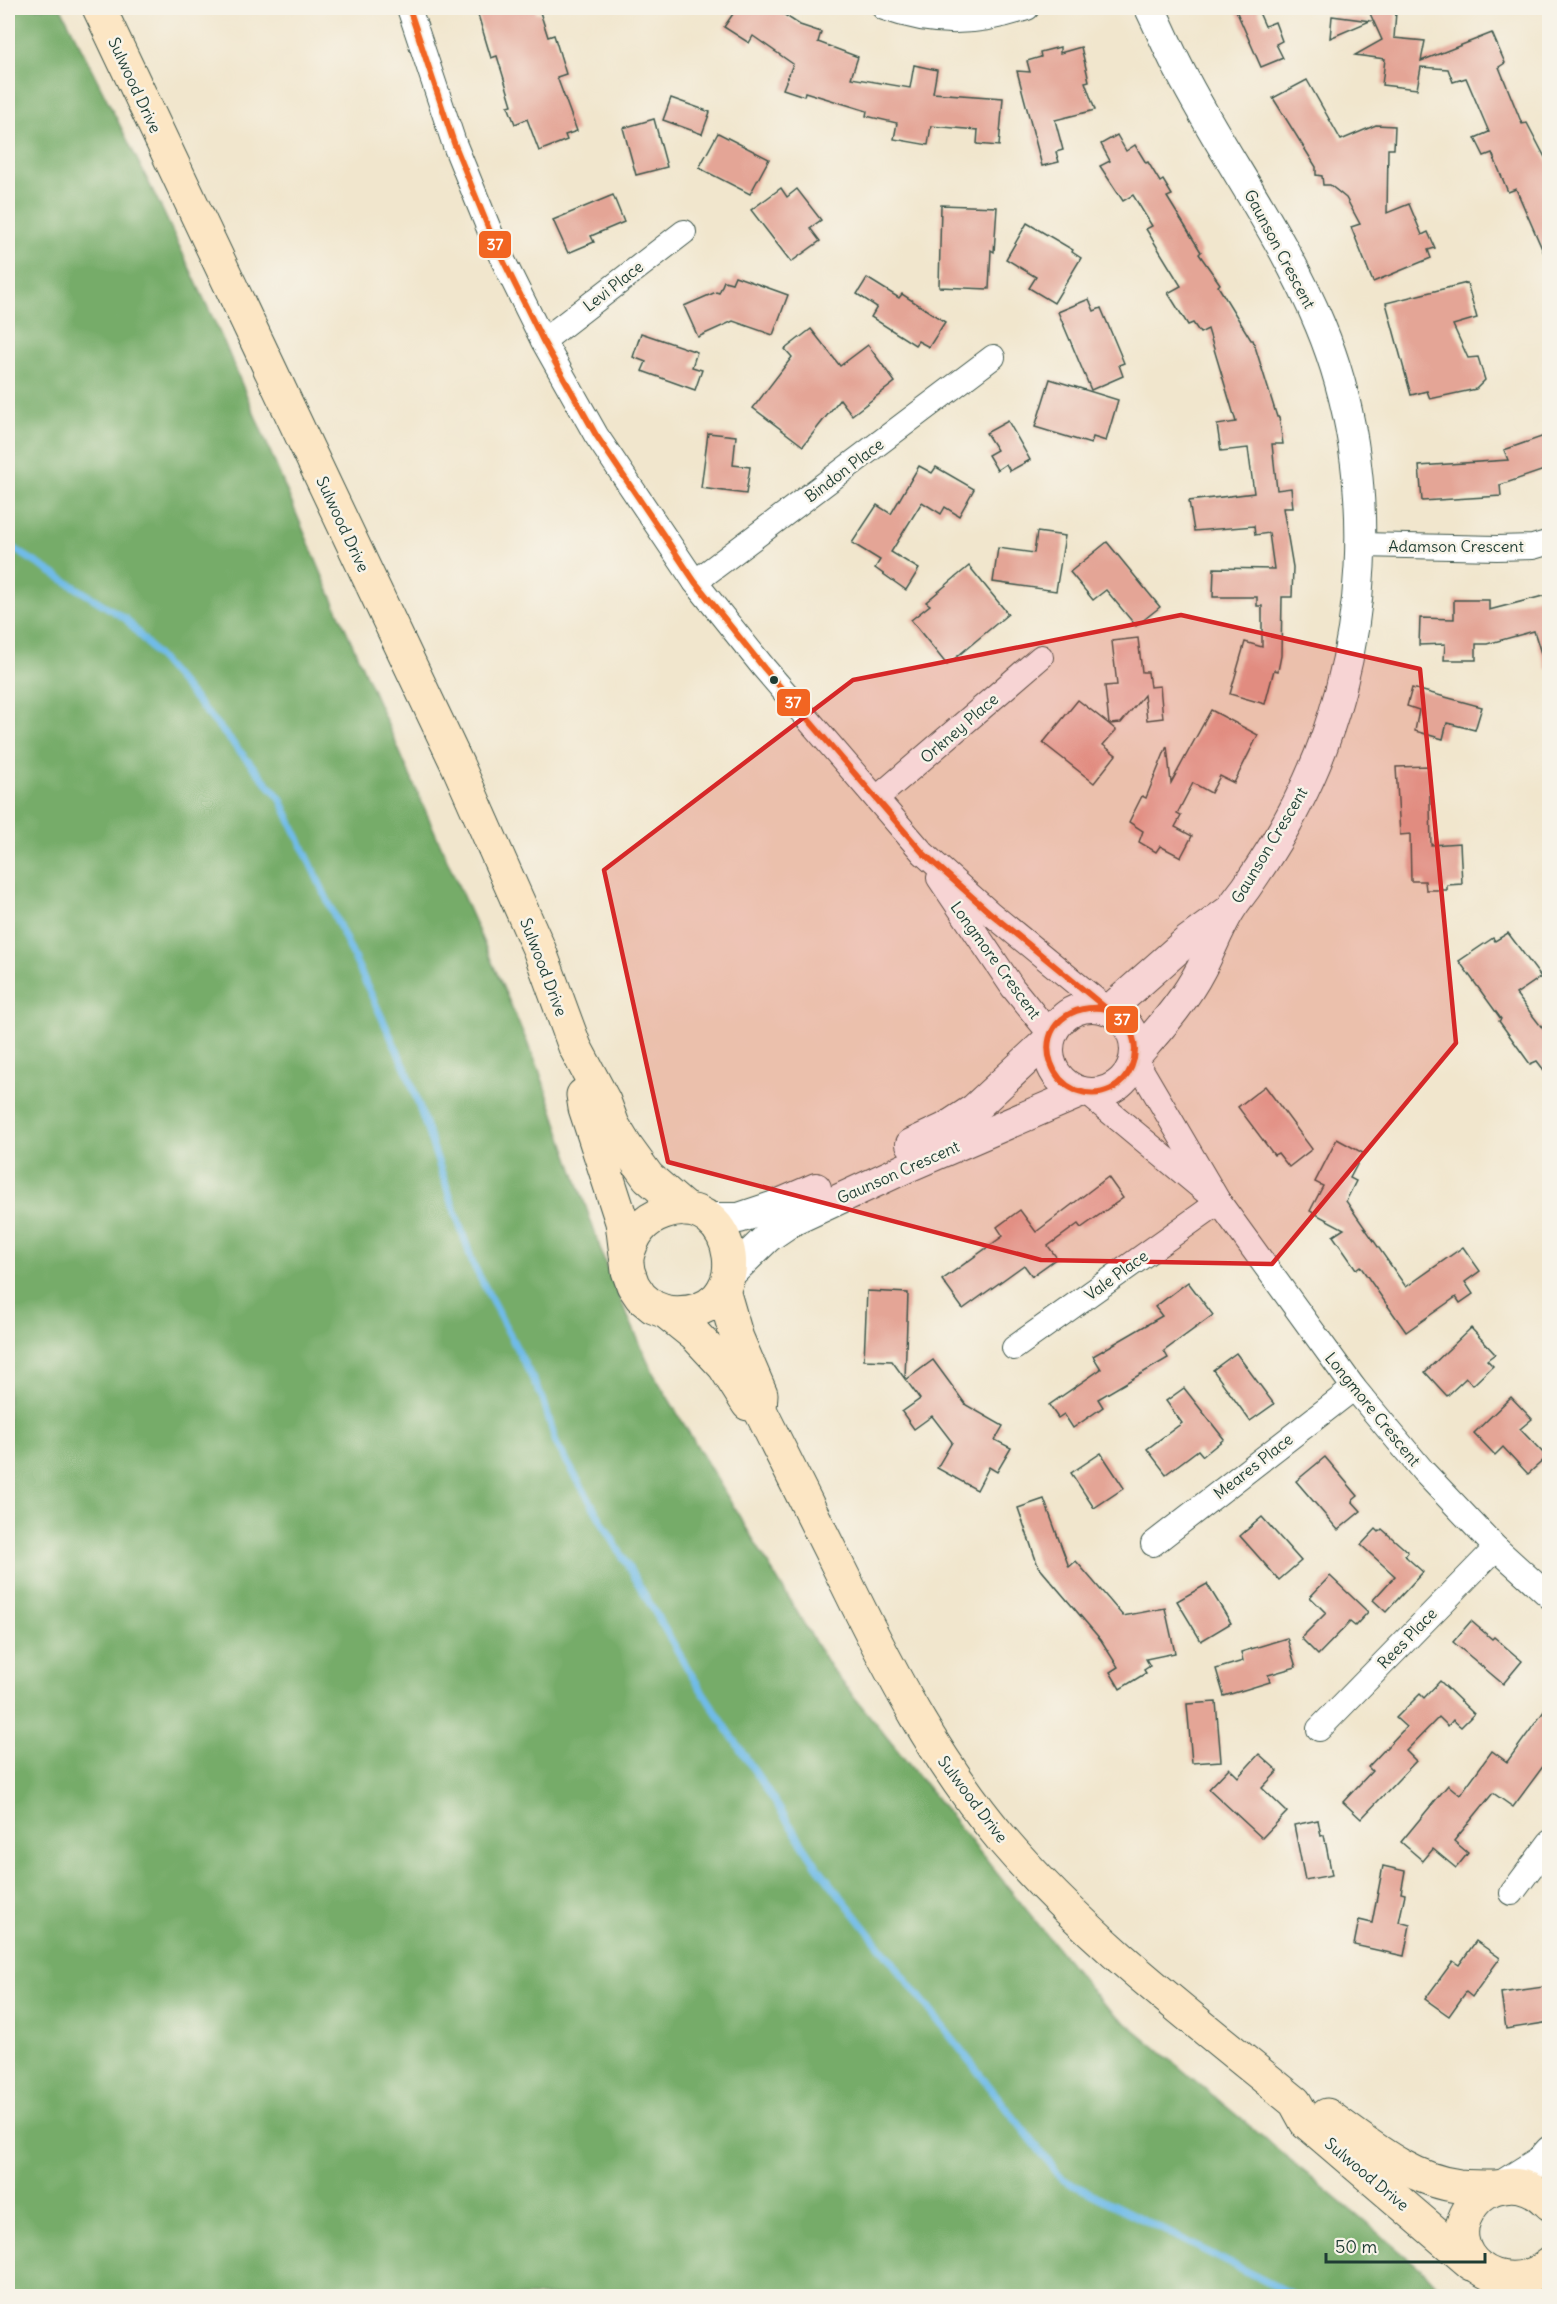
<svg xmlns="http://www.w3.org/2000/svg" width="1557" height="2304" viewBox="0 0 1557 2304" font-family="Delius,sans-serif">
<rect width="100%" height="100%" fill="#f7f3e8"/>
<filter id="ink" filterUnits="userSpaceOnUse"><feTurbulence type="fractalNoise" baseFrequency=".0167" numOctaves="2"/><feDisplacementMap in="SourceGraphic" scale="12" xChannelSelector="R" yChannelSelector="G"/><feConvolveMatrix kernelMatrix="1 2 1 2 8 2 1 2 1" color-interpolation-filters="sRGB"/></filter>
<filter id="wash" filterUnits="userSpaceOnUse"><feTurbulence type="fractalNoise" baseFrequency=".008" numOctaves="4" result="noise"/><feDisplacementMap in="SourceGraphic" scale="24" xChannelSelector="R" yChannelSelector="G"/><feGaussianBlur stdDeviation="1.35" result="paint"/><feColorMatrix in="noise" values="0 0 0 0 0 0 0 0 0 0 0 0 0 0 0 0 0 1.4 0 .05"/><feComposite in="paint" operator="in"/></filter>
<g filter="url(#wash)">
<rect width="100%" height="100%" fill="#f1e6cd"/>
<!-- forest -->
<polygon fill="#76ac69" stroke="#4a744e" stroke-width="1.5" points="8,8 61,8 162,209 224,342 326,584 538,1067 609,1274 653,1373 830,1667 1101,2002 1427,2274 1447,2296 8,2296"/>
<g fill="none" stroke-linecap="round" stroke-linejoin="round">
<!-- stream -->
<polyline stroke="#6fbbe8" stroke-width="7" points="8,545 126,619 280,798 408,1074 473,1264 543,1399 556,1443 691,1674 817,1866 1062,2179 1295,2296"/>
</g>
<g id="blocks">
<!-- building -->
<g fill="#e4a596">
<polygon points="476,8 535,8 536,13 540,12 548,37 554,35 566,74 557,77 577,131 565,135 567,140 539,151 527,119 515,124 508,106 512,105 497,56 491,58"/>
<polygon points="737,8 774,8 800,25 821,32 818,42 858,57 851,78 910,88 914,65 937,70 933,93 1003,98 999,146 977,144 978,130 931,126 928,145 894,139 897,123 866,116 867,111 805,92 804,96 783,89 793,64 753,36 749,43 724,27"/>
<polygon points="1235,8 1257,8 1265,26 1275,22 1282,41 1276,44 1283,58 1261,67"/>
<polygon points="1368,9 1396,12 1394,38 1425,41 1421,61 1492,33 1505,63 1499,67 1522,124 1527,123 1550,167 1550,267 1516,189 1508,192 1492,153 1484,156 1475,138 1489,132 1466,78 1453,82 1448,69 1421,67 1417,89 1382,85 1385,59 1355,55 1382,40"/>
<polygon points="1332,16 1370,21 1330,38"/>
<polygon points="1060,47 1060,53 1081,47 1089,81 1085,82 1095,110 1055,120 1063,150 1056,152 1059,162 1042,166 1017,71 1030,72 1027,61 1041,57 1040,52"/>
<polygon points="1307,80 1341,140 1376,125 1395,126 1394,149 1388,149 1387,213 1409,204 1422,235 1428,232 1435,248 1428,250 1431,258 1373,282 1351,227 1360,224 1346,198 1330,185 1323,185 1322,176 1316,175 1316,167 1273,98"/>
<polygon points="671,98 710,112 702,134 663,120"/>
<polygon points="654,119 667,167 636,175 623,128"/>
<polygon points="718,133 769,159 750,194 699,168"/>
<polygon points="1117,135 1126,151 1135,145 1146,163 1148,162 1160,182 1163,180 1172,195 1167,197 1201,252 1199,254 1220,284 1218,286 1251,340 1253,340 1277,417 1279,417 1283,444 1272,444 1277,490 1291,488 1293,508 1283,508 1293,567 1292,597 1282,597 1281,656 1278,671 1274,670 1265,704 1230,694 1245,642 1262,647 1262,606 1257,606 1257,597 1213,597 1214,568 1274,569 1269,533 1255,535 1254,526 1194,531 1189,501 1254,493 1248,448 1221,451 1217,425 1236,422 1208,329 1200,333 1193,323 1188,325 1168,293 1181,286 1146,229 1152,226 1133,195 1123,201 1100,166 1110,161 1101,144"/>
<polygon points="781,188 787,197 797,189 821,220 810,228 820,241 791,262 751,210"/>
<polygon points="613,195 624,222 591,236 594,242 568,253 553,220"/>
<polygon points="941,205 997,207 994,252 991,250 989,289 939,287"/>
<polygon points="1027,223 1073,250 1072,252 1081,258 1054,303 1029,288 1036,277 1006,259"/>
<polygon points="735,276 788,295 773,335 733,321 698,337 684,306 716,292 719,293 724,281 732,283"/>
<polygon points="867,278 899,298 902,294 945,322 929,347 918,341 915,345 871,317 877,307 857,294"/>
<polygon points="1467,283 1477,318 1453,325 1468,358 1478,357 1485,380 1476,389 1430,399 1427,391 1411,395 1386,303"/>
<polygon points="1089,299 1094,311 1101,308 1124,363 1119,365 1123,376 1091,390 1058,312"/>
<polygon points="811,329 840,366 868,345 895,382 852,415 840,399 803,446 753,408 792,357 785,349"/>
<polygon points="641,333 697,352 692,367 702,370 695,390 642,371 646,362 633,357"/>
<polygon points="1050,379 1118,400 1106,441 1093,437 1091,444 1035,427"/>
<polygon points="1008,421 1030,460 1010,471 1006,464 997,470 988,455 997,450 986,433"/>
<polygon points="708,433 736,436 733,465 750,467 746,494 701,488"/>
<polygon points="1550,434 1550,468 1500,485 1501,496 1422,501 1419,466 1508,460 1504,450"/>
<polygon points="919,466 932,473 936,467 974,489 959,516 945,507 941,514 922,502 891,552 919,569 906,590 875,568 880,560 852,543 877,505 891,514"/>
<polygon points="1037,532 1065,536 1056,591 993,582 998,548 1034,553"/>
<polygon points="1107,542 1160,607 1136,626 1106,590 1093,600 1070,572"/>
<polygon points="969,566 1008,614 947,665 911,620 930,605 926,602"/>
<polygon points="1547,595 1550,606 1550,668 1546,669 1534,631 1487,644 1476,644 1476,660 1444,660 1445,644 1419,645 1420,618 1454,619 1454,600 1489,600 1489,610"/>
<polygon points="1138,638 1142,672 1148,672 1150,687 1160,686 1163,718 1147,720 1144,695 1121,723 1109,724 1116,730 1103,745 1116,755 1094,783 1043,743 1078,700 1109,724 1105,686 1117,685 1112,641"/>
<polygon points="1412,688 1482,707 1475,730 1447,723 1443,739 1415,731 1419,710 1407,706"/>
<polygon points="1211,710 1258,735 1234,783 1220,776 1211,793 1193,783 1177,814 1181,816 1175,827 1192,836 1181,857 1160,846 1156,852 1139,842 1143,831 1129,822 1142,796 1146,798 1167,746 1171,783"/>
<polygon points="1429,766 1431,845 1460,843 1462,884 1447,885 1447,890 1426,890 1425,881 1411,881 1410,834 1400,835 1396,767"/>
<polygon points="1508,933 1541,977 1516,994 1550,1038 1550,1078 1537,1061 1530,1064 1499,1021 1501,1019 1459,961 1493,938 1495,941"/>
<polygon points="1265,1086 1312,1149 1289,1167 1278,1153 1274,1155 1238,1107"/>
<polygon points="1337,1139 1363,1153 1350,1178 1356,1181 1346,1201 1406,1287 1463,1247 1480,1271 1465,1282 1473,1294 1460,1303 1456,1297 1406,1332 1360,1266 1356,1269 1333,1236 1344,1229 1310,1211 1323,1186 1315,1182"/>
<polygon points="1108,1177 1123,1198 1081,1228 1078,1224 1048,1246 1057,1258 1032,1276 1024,1265 963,1309 942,1280 1003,1236 997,1227 1020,1210 1036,1232"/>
<polygon points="1188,1282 1213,1315 1164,1351 1168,1358 1098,1399 1103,1407 1073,1428 1064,1414 1058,1418 1049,1405 1101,1369 1093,1356 1162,1316 1155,1307"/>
<polygon points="867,1291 908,1293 905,1379 892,1361 864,1360"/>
<polygon points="1471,1328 1495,1354 1487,1360 1493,1366 1473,1385 1466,1378 1447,1396 1425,1372"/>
<polygon points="1236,1353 1274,1404 1250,1421 1213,1370"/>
<polygon points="933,1360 966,1405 1003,1426 995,1440 1011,1448 997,1472 989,1467 977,1490 937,1468 952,1442 932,1416 914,1429 902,1412 920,1399 906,1380"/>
<polygon points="1184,1388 1224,1439 1203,1456 1198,1450 1166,1474 1147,1449 1182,1423 1166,1401"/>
<polygon points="1511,1397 1532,1419 1520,1429 1547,1457 1528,1474 1503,1447 1495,1455 1474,1433"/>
<polygon points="1101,1453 1124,1488 1094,1508 1071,1473"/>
<polygon points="1325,1457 1358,1496 1352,1501 1361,1511 1338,1530 1296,1481"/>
<polygon points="1044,1499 1069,1567 1076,1561 1123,1616 1165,1608 1175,1653 1146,1659 1150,1666 1144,1670 1146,1673 1120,1689 1110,1672 1118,1667 1101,1640 1038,1566 1018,1508"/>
<polygon points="1262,1517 1301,1561 1279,1580 1240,1536"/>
<polygon points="1376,1529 1379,1532 1382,1529 1408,1552 1405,1556 1423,1572 1386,1612 1373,1600 1395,1576 1361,1545"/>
<polygon points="1330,1576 1368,1612 1355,1626 1350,1622 1318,1655 1301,1638 1326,1613 1310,1597"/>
<polygon points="1207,1584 1231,1623 1201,1641 1177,1601"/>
<polygon points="1471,1621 1492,1639 1494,1637 1522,1661 1503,1684 1453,1642"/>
<polygon points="1287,1638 1296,1667 1268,1675 1270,1682 1224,1696 1216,1669 1243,1661 1241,1652"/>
<polygon points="1440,1681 1474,1714 1461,1727 1453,1720 1448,1726 1439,1717 1406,1751 1416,1761 1361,1819 1343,1802 1372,1771 1368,1767 1406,1727 1396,1718 1420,1694 1424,1698"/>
<polygon points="1216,1702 1221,1761 1192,1763 1187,1704"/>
<polygon points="1550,1703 1550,1757 1513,1807 1493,1793 1454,1841 1468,1853 1456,1868 1433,1849 1423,1861 1401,1842 1448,1785 1460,1795 1492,1751 1507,1762"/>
<polygon points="1259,1754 1278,1771 1262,1788 1287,1812 1262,1838 1209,1789 1229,1768 1238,1777"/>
<polygon points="1318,1820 1321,1836 1324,1835 1332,1875 1305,1880 1294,1825"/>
<polygon points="1383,1866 1405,1871 1401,1893 1405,1894 1399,1922 1410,1925 1404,1956 1354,1945 1359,1920 1372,1923"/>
<polygon points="1476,1941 1500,1958 1472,1997 1466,1992 1449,2016 1425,1999 1453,1961 1459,1965"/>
<polygon points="1550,1986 1550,2022 1506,2029 1501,1993"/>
</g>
</g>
</g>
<g filter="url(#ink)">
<use href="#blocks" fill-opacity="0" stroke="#3e564b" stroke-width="1.5"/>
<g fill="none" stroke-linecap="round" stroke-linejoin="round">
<!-- minor casing -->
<g stroke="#3e564b" stroke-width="26">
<g id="minor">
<polyline points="409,8 454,143 495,244 543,341 596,435 695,582 764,668 923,853 989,912 1107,1009"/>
<path d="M 884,8 C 934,26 977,25 1027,8"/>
<polyline points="543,341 684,232"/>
<polyline points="1361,545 1497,548 1533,547 1550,542"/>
<polyline points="695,582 993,357"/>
<polyline points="877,798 1041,657"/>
<polyline points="939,878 1013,988 1051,1035"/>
<polyline points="1135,1059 1219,1202 1354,1388 1423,1471 1496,1548 1550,1597"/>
<polyline points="1087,1093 1205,1191"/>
<polyline points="1014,1348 1219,1202"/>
<polyline points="1153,1544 1354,1388"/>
<polyline points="1319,1729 1496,1548"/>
<polyline points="1512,1893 1550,1842"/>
</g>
</g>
<!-- tertiary casing -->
<g stroke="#3e564b" stroke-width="32">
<g id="tertiary">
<circle cx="1092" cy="1050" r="43"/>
<polyline points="1109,1010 1187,941 1227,912"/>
<path d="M 1135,1057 C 1159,1029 1184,1002 1201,969 C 1211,950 1218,930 1229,912 C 1234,903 1240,896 1246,888 C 1264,862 1283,832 1297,804 C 1371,661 1382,474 1320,325 C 1283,235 1224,157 1180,71 C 1169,50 1160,29 1150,8"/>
<polyline points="911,1144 945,1128 974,1109 1050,1038"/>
<polyline points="708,1218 739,1218 772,1207 816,1188"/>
<polyline points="729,1275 768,1237 790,1222 910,1166 1082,1092"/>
<polyline points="1501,2186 1541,2161 1550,2151"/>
</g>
</g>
<!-- secondary casing -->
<g stroke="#3e564b" stroke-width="35">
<g id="secondary">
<polyline points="99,8 458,766 539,949 575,1047 604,1101 613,1125 627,1148 648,1177 686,1210"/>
<polyline points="583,1095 585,1108 622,1222 628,1271 633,1285 641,1297 653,1307 666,1312 696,1336 724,1366 748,1404"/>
<path d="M 627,1257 C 633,1235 642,1220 664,1213 C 737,1186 764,1323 666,1312"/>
<path d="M 723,1290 L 737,1338 L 761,1394 L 760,1410 C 789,1468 818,1526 847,1584 C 891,1674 937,1762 1002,1839 C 1087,1939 1194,2019 1295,2102 L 1306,2122 L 1472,2264"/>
<path d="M 1327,2115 C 1367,2143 1409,2180 1459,2186 C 1471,2187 1484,2187 1497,2187"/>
<path d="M 1550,2204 C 1538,2191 1522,2183 1504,2186 C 1492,2187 1480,2194 1473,2204 C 1435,2252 1501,2304 1550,2264"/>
</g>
</g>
<!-- minor -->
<use href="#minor" stroke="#fff" stroke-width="24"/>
<!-- tertiary -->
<use href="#tertiary" stroke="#fff" stroke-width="30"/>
<!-- secondary -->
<use href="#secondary" stroke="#fce6c4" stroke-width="33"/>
<!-- bus-1 casing -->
<g stroke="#f7f3e8" stroke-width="10">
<path id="bus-1" d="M 409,8 L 454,143 L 495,244 L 543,341 L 596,435 L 695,582 L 764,668 L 923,853 L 989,912 L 1107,1009 C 1161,1035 1129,1110 1075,1090 C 1064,1085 1055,1075 1051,1063 C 1038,1026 1073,1002 1107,1009"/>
</g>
<!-- bus-1 -->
<use href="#bus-1" stroke="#f26522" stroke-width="6"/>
</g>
</g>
<!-- marked area -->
<path fill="#d62828" fill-opacity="0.2" stroke="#d62828" stroke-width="4.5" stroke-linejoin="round" d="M 1181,615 L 1420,669 L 1456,1043 L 1272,1264 L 1041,1260 L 668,1162 L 604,870 L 853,680 Z"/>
<!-- markers -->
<circle fill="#1f3d34" stroke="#f7f3e8" stroke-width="2" cx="774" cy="680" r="5"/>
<g text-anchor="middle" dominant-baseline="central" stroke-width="5" stroke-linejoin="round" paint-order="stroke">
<!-- street labels -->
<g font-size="16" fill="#1f3d34" stroke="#f7f3e8">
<text transform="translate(135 85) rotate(65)">Sulwood Drive</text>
<text transform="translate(1280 249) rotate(62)">Gaunson Crescent</text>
<text transform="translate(613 286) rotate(-38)">Levi Place</text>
<text transform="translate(844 470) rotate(-37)">Bindon Place</text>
<text transform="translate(343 524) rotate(65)">Sulwood Drive</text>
<text x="1456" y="546">Adamson Crescent</text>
<text transform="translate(959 728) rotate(-41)">Orkney Place</text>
<text transform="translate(1269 845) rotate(-59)">Gaunson Crescent</text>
<text transform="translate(996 960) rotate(54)">Longmore Crescent</text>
<text transform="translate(544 967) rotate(69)">Sulwood Drive</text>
<text transform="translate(898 1172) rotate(-24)">Gaunson Crescent</text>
<text transform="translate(1116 1275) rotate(-36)">Vale Place</text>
<text transform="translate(1373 1409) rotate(51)">Longmore Crescent</text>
<text transform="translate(1253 1466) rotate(-38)">Meares Place</text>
<text transform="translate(1407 1638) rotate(-46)">Rees Place</text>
<text transform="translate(973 1799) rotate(53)">Sulwood Drive</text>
<text transform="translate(1367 2174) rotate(40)">Sulwood Drive</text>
</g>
</g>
<g stroke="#f7f3e8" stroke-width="2">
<rect x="478" y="230" width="34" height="29" rx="6" fill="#f26522"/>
<rect x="776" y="688" width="35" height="29" rx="6" fill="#f26522"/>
<rect x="1105" y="1005" width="34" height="29" rx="6" fill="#f26522"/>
</g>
<g font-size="16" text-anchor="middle" font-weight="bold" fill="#fff">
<text x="495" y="250">37</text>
<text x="793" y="708">37</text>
<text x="1122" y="1025">37</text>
</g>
<!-- margin -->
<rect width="1557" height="2304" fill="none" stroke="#f7f3e8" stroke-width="30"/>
<!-- scale -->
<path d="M1326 2253v9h159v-9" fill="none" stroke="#1f3d34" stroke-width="3"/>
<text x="1335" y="2253" font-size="18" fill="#1f3d34" stroke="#f7f3e8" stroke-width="4.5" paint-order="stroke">50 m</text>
</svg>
